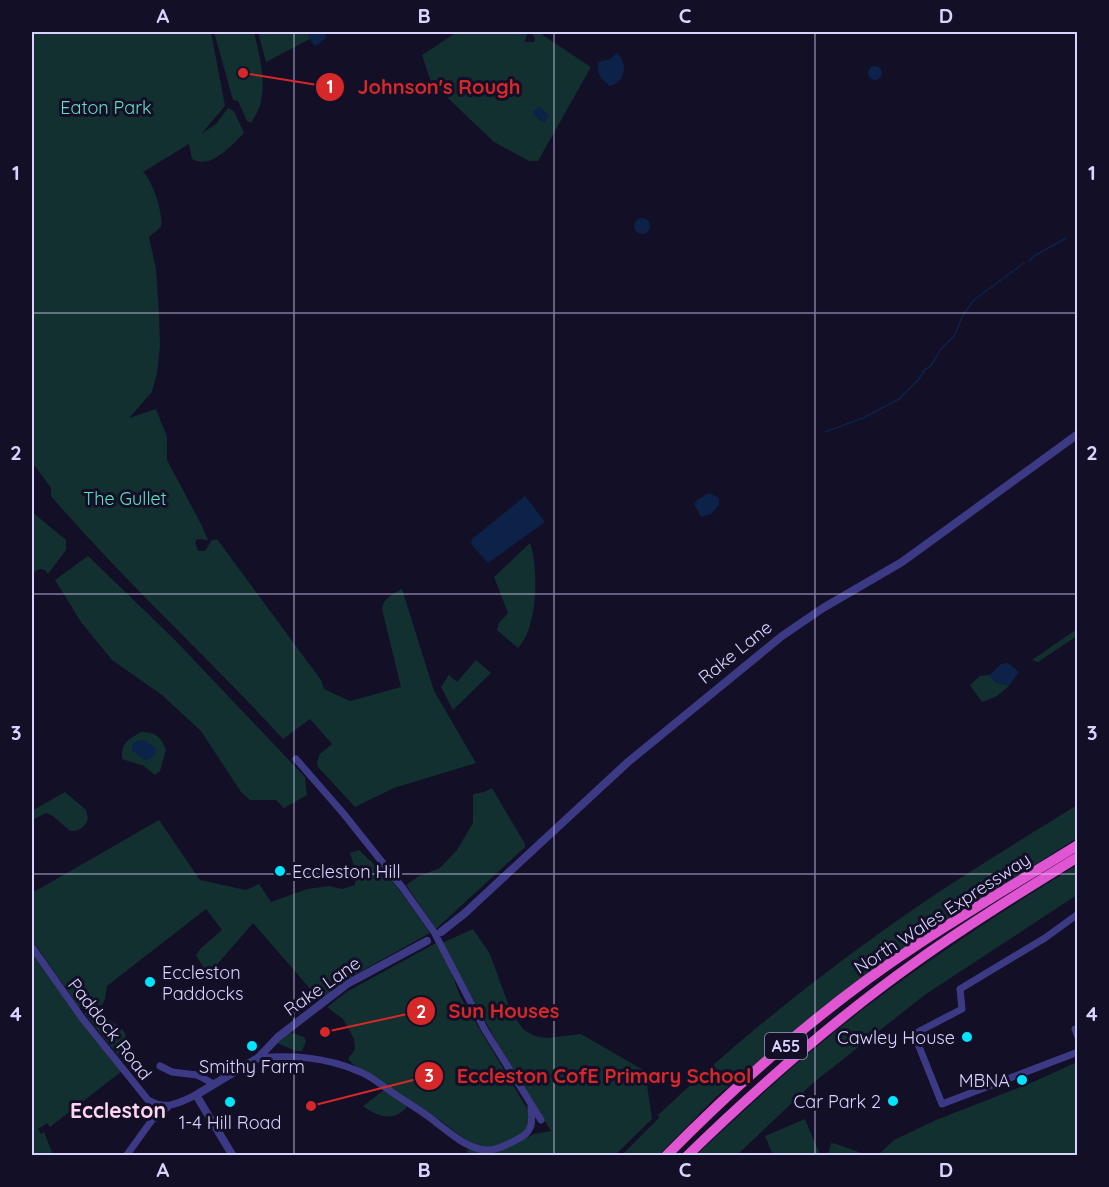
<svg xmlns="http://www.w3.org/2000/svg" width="1109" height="1187" viewBox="0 0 1109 1187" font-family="Quicksand,sans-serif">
<rect width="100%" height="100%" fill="#130f26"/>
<!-- green -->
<g fill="#12302f">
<path d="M 32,32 L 211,32 L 225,106 L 202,133 L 216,124 L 228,108 L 234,111 L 244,133 C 232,145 211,170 192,159 L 189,144 L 143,172 C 152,179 164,215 161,227 L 149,237 L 156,269 L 159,314 L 160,346 L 157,373 L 152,392 L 129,418 L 156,409 L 167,437 L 167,460 L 201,524 L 208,540 L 199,539 L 196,540 L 195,543 L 198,551 L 205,551 L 211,541 L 217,539 L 321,680 L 324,689 L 350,701 L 401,687 L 382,609 C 383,598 393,594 402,589 L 434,691 L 476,763 L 394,788 L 355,807 L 318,767 L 317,762 L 320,754 L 332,744 L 310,719 L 283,739 C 207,656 124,581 51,496 L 51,488 L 32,462 Z"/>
<path d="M 214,32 L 254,32 C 259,53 266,79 261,101 C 260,109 255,116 251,123 L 247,121 L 238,101 L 233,100 Z"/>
<polygon points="258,32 310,32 310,39 266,62"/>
<polygon points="457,32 527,32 525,42 534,42 535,39 531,32 538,32 591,67 538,161 529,161 494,142 431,82 422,55"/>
<path d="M 32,512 L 66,540 L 66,550 L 48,574 L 45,570 C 40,567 34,571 32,576 Z"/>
<path d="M 530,543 C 539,568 538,628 518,648 L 497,630 L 499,623 L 508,613 L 494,577 Z"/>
<polygon points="88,556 174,639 305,777 307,795 284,808 276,800 250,800 241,792 201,731 162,695 112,660 81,622 55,580"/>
<polygon points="1077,629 1077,636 1038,662 1032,660"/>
<polygon points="476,660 491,673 453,710 441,687 449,675 457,682"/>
<polygon points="990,675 995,682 1009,686 997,696 982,702 970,685 980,676"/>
<path d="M 141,732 C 156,732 161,737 166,750 L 160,771 L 155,775 L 144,766 L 122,759 C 121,742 128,740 141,732 Z"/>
<polygon points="492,788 525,844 525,847 436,929 406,885 419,876 440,868 457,850 473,823 473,794 484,792"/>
<path d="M 65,792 L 86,810 L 88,819 C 84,828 80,831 70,831 L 53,816 L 46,813 L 32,820 L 32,811 Z"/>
<path d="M 1077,805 L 1077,838 L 994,891 L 813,1016 L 716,1097 L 659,1155 L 621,1156 L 659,1118 L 658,1115 C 741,1037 830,966 924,902 C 974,868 1026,837 1077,805 Z"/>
<polygon points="159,820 200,880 246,890 259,884 271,902 307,889 329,886 342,889 355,885 356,872 350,853 359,850 379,869 387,873 430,933 347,979 320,1000 253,923 208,975 196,955 201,948 222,930 206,909 107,986 105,999 102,1005 79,1007 32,940 32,893"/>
<path d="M 1077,865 L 1077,895 L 926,994 L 813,1083 L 737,1155 L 695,1156 C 752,1103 808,1051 870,1004 C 936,954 1007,908 1077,865 Z"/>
<polygon points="473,929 490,954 511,1012 524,1030 535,1036 547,1038 581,1034 645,1071 652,1119 615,1155 470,1155 466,1150 508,1147 534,1134 551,1131 499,1046 442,943"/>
<polygon points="436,943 450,969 460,996 535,1122 535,1127 508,1143 490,1148 471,1144 437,1118 358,1069 348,1059 355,1049 354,1039 343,1019 327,1007 348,991"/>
<polygon points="32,952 69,1005 122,1071 50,1127 47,1123 38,1129 41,1134 44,1132 53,1155 32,1155"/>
<path d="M 94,1012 C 119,1027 135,1027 121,1059 L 84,1013 Z"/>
<polygon points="289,1032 304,1037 306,1041 302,1051 296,1051 277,1043"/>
<polygon points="1077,1062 1077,1155 878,1155 894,1140 936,1120 1031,1083"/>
<path d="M 384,1090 L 408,1105 C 396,1123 377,1117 363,1106 Z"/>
<polygon points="805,1119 820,1155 773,1155 765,1136"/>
<polygon points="831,1143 836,1144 867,1155 828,1155"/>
</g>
<!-- water -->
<g fill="#0c2248">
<polygon points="310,32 324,32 326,37 319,44 314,46 308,35"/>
<path d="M 617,53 C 629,64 625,82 610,86 C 600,78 597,74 598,62 L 610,59 Z"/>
<circle cx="875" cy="73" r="7"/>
<polygon points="539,107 549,115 545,122 542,122 533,115 533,111"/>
<circle cx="642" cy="226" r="8"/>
<polygon points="709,493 719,498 719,505 711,514 701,517 694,504 698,499"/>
<polygon points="525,496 545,522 488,563 471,544 472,539"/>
<polygon points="1008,663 1019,672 1009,686 995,682 990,675 1001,664"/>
<path d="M 144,740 L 156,748 C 155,756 153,759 144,760 L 132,750 L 132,744 L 137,741 Z"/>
</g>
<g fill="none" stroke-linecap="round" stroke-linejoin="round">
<!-- stream -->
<g stroke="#0c2248" stroke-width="1.5">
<polyline points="1029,261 1034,256 1066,238"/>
<polyline points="825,432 863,418 899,399 918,380 925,369 930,367 941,349 954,336 963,315 974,300 1024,263"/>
</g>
<!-- minor -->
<g stroke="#3d3a85" stroke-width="7">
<polyline points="296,759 343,813 402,887 434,932 485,1030 541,1120"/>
<polyline points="1078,914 1045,938 960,989 962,1009 914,1034 942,1104 1078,1052"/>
<path d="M 32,947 L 82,1018 L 148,1100 C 167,1111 178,1103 196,1095"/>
<polyline points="1075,1029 1078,1037"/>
<path d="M 258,1058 C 293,1055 325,1057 358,1071 C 370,1075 378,1083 389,1090 C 405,1102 423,1111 438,1124 C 453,1135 466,1148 486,1150 C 495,1151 507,1145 516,1140 C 532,1133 533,1124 531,1107"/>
<polyline points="160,1066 172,1072 197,1075 214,1084"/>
<polyline points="126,1156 152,1120 168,1107"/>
</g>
<!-- tertiary -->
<g stroke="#3d3a85" stroke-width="8">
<polyline points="441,932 465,913 628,762 782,636 823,608 902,562 1078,434"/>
<polyline points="233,1156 196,1095 258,1058 278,1037 347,984 427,941"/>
</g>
<!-- trunk -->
<g stroke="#e055d1" stroke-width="10">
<path d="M 666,1156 C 741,1080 826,1005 914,947 C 968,911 1023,879 1078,845"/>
<path d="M 687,1156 C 759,1086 835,1019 917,961 C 969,924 1024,890 1078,857"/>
</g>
</g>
<!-- grid -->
<path fill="none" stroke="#d9d4ff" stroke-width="1.5" stroke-opacity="0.55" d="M 294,32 L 294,1156M 554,32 L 554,1156M 815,32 L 815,1156M 32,313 L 1078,313M 32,594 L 1078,594M 32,874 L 1078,874"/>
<!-- markers -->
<g fill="#00e5ff" stroke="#130f26" stroke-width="2">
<circle cx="280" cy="871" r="6"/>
<circle cx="150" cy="982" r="6"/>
<circle cx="967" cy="1037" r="6"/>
<circle cx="252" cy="1046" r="6"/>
<circle cx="1022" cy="1080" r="6"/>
<circle cx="893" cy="1101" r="6"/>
<circle cx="230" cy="1102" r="6"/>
</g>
<g text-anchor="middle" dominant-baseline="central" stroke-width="6" stroke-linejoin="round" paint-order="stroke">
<!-- shield labels -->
<rect fill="#130f26" stroke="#9e99be" stroke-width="1.5" x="765" y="1033" width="42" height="26" rx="4.5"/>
<g font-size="16" font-weight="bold" fill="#d9d4ff">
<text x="786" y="1046">A55</text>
</g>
<!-- park labels -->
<g font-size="18" fill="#5fe0c0" stroke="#130f26">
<text x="106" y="107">Eaton Park</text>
<text x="125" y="498">The Gullet</text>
</g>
<!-- street labels -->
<g font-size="18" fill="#d9d4ff" stroke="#130f26">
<text transform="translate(735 652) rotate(-39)">Rake Lane</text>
<text transform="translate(942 913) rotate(-33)">North Wales Expressway</text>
<text transform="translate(322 986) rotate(-35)">Rake Lane</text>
<text transform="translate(110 1029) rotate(52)">Paddock Road</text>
</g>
<!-- poi labels -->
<g font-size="18" fill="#d9d4ff" stroke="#130f26" text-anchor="end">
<text x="292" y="871" text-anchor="start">Eccleston Hill</text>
<text x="162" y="972" text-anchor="start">Eccleston<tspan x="162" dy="21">Paddocks</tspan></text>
<text x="955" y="1037">Cawley House</text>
<text x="252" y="1066" text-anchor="middle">Smithy Farm</text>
<text x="1010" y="1080">MBNA</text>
<text x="881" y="1101">Car Park 2</text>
<text x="230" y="1122" text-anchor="middle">1-4 Hill Road</text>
</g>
<!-- quarter labels -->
<g font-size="21" font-weight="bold" fill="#ffd6f0" stroke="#130f26">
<text x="118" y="1110">Eccleston</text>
</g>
</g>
<!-- callouts -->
<path fill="none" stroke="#d62828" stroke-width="2" d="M243 73L330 87M325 1032L421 1011M311 1106L429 1076"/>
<g fill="#d62828" stroke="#130f26" stroke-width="2">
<circle cx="243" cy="73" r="6"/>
<circle cx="325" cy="1032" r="6"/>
<circle cx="311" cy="1106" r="6"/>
<circle cx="330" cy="87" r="15"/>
<circle cx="421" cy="1011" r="15"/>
<circle cx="429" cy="1076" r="15"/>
</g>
<g font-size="18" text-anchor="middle" font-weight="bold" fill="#fff">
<text x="330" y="93">1</text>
<text x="421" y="1018">2</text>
<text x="429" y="1082">3</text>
</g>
<g font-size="20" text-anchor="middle" font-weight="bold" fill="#d62828" stroke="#130f26" stroke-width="6" stroke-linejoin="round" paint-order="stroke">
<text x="439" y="94">Johnson's Rough</text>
<text x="504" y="1018">Sun Houses</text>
<text x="604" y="1083">Eccleston CofE Primary School</text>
</g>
<!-- border -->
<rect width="1109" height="1187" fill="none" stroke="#130f26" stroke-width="66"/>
<rect x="33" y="33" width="1043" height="1121" fill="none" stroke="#d9d4ff" stroke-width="2"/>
<g font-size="20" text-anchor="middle" font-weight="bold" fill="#d9d4ff">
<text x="163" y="23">A</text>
<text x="424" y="23">B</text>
<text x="685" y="23">C</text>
<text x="946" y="23">D</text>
<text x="16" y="180">1</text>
<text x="1092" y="180">1</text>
<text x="16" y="460">2</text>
<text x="1092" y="460">2</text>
<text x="16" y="740">3</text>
<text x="1092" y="740">3</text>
<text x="16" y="1021">4</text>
<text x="1092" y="1021">4</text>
<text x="163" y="1177">A</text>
<text x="424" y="1177">B</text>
<text x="685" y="1177">C</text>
<text x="946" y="1177">D</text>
</g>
</svg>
